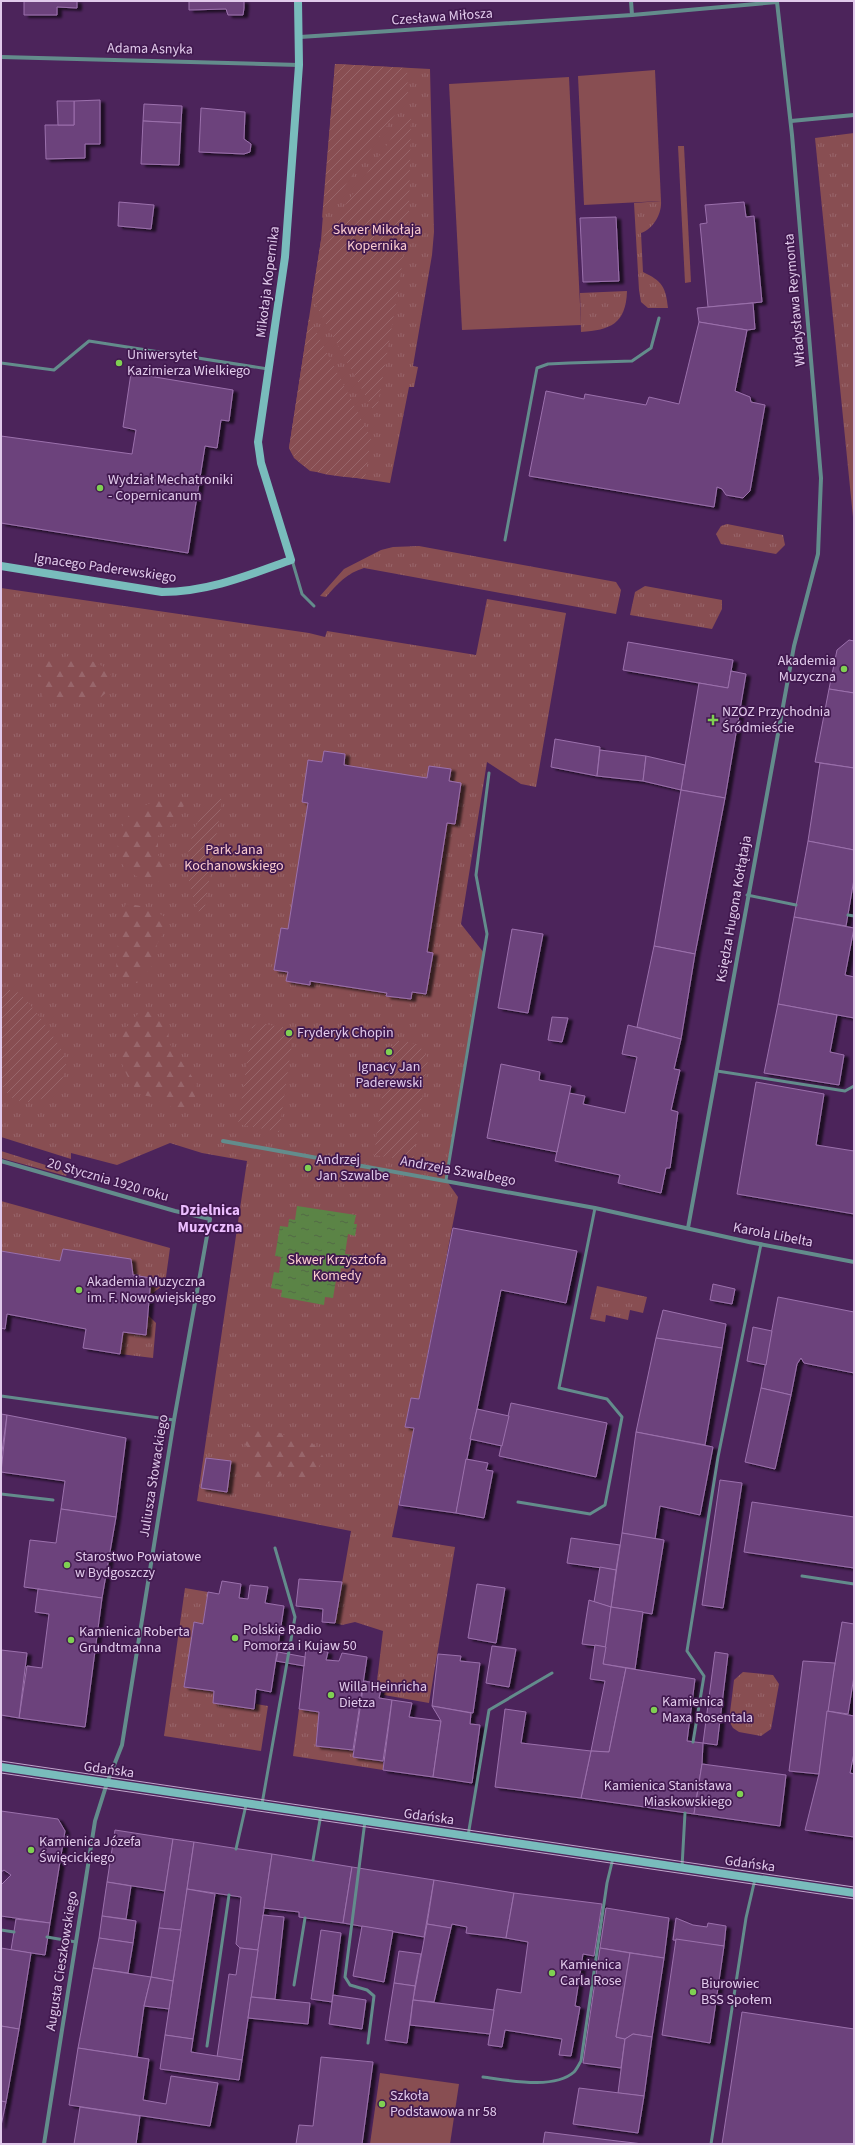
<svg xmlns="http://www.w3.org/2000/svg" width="855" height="2145" viewBox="0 0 855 2145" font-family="'Source Sans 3',sans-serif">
<defs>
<pattern id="grass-tufts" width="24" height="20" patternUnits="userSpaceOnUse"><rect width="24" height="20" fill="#884e52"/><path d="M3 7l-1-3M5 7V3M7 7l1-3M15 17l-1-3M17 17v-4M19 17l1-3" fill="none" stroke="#98666b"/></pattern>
<pattern id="forest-firs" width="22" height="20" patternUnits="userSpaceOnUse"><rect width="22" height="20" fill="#884e52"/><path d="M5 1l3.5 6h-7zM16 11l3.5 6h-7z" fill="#98666b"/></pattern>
<pattern id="garden-furrows" width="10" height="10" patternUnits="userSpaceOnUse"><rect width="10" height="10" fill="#884e52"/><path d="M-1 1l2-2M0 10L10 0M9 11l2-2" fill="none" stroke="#98666b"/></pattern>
<pattern id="water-ripples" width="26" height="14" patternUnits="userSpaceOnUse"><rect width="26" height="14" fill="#5b8446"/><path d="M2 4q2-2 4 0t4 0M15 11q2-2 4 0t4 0" fill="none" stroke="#536b46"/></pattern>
<filter id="shadow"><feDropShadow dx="4.5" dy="2.5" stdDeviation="1" flood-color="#0009"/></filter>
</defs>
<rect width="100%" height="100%" fill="#4c245b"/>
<!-- grass -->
<g fill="url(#grass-tufts)">
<polygon points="335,64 430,69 434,232 432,255 413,366 418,367 414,387 409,387 390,483 310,471 294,458 289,448 321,240"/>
<polygon points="854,133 854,527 815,138"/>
<path d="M 661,201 C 662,214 653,229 641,233 L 643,272 C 662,281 666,287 668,308 L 648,308 L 641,302 L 639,290 L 634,203 Z"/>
<path d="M 627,291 C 626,324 610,330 581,332 L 580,293 Z"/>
<polygon points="727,524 783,535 785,545 776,554 721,544 716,534 721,526"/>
<path d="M 419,546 L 616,582 L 621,590 L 616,614 L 364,568 C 347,573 337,584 326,597 L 320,596 L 344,569 L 381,550 L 393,547 Z"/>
<polygon points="645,586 722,600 722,609 712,629 630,615 635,592"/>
<polygon points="1,588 309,633 325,637 327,631 476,655 487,599 566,613 536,787 521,784 487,762 461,924 484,953 446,1180 458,1197 419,1399 411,1398 405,1426 414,1428 392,1537 455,1547 429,1703 384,1695 386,1684 377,1681 383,1631 355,1622 342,1625 335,1623 351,1531 197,1501 247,1161 202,1153 170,1143 117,1165 71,1153 71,1159 1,1137"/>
<polygon points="1,1151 68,1172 66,1176 1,1158"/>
<polygon points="1,1201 170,1248 165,1284 150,1295 151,1278 133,1275 63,1249 60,1261 1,1251"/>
<polygon points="597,1286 647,1297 643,1313 630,1310 628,1320 606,1315 605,1322 590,1319"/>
<polygon points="148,1315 156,1323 153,1358 120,1354 123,1332 146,1335"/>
<polygon points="185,1588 208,1592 203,1624 194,1622 184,1687 214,1691 213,1703 256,1709 256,1704 268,1706 261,1751 164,1736"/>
<polygon points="743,1672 773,1675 779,1684 771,1729 761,1736 739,1732 733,1728 729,1721 734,1680"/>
<polygon points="299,1709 319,1712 316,1746 353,1750 353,1757 383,1761 383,1770 293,1756"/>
</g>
<!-- forest -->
<g fill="url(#forest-firs)">
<path d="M 72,656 L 86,658 L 108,669 L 113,680 L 109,690 L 99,699 L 71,697 L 60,703 L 43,698 C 38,682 36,674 47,659 Z"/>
<polygon points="166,798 185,802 179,819 158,836 158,855 168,866 163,880 149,884 126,870 117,855 119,832 129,815 148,804"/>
<path d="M 126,904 C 143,905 156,910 169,920 L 167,928 L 157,944 L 153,965 L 137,983 L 123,983 L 116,971 L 120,915 Z"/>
<path d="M 141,1011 L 154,1012 L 168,1026 L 169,1043 L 197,1084 L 194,1104 C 178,1114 169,1106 154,1098 C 150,1096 143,1096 140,1093 C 130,1085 118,1060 119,1047 C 120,1032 132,1020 141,1011 Z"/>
<path d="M 250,1425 L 262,1425 L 284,1435 L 311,1442 L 320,1451 L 324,1458 L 318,1468 L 308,1479 L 295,1478 L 284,1474 L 265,1485 C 242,1479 255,1466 250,1451 C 248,1447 244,1443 242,1440 L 243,1433 Z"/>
</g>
<!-- garden -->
<g fill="url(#garden-furrows)">
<polygon points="335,64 407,68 408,96 322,218"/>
<polygon points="411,110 409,214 399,286 376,415 312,298 321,240"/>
<path d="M 309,318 L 371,438 L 365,479 C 336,475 303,478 289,448 Z"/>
<path d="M 218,796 L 222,800 L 205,906 L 199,912 C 180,872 184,828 218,796 Z"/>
<path d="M 1,989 C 7,989 13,990 19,993 C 30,1002 67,1051 66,1064 C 65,1090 35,1112 11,1097 C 7,1094 4,1089 1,1085 Z"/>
<polygon points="258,1023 294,1029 279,1132 238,1124 252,1027"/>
<path d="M 395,1041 C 411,1041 421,1043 428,1059 L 413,1161 L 374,1155 L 389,1046 L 393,1046 Z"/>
</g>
<!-- pitch -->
<g fill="#884e52">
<polygon points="655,70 661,201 584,205 578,76"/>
<polygon points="569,77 581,325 462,330 449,84"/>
<polygon points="678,146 684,146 691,282 685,283"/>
<polygon points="380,2073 459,2084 450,2144 370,2144"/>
</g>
<!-- water -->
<polygon fill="url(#water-ripples)" points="297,1206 356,1215 354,1224 357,1224 355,1236 348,1234 345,1254 352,1255 349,1269 341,1268 340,1274 337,1274 333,1298 325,1297 324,1305 281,1297 282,1290 271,1288 274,1272 279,1273 281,1257 275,1256 280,1226 288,1227 289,1219 295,1220"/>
<!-- building -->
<g fill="#6c437c" stroke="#9b70ac" filter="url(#shadow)">
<polygon points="24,1 77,1 77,8 57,7 57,15 24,15"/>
<polygon points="189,1 244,1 244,8 243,15 228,15 226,9 189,10"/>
<polygon points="100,100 100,144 85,144 85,158 46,159 45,125 74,125 74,101"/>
<polygon points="57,101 74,101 74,125 58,125"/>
<polygon points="144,104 182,106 181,123 143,121"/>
<polygon points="201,108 245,112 244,139 251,144 250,152 244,154 199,152"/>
<polygon points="143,121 181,123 179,165 141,164"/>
<polygon points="119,202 154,205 151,229 118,226"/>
<polygon points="744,202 746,217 754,216 762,302 708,307 700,224 707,223 705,205"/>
<polygon points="616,217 619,281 583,282 580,218"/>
<polygon points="753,303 755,329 747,330 699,322 697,308"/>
<polygon points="699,322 747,330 735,391 750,397 751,402 765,405 750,491 743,498 726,495 722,489 717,487 714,507 529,476 546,391 584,399 585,394 646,405 649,397 679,404"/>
<polygon points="131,373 233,390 229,421 221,420 217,448 205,446 188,553 1,523 1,436 132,454 136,430 123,427"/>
<polygon points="849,640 854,641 854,693 829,689 837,650"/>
<polygon points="628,642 733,660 728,688 623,670"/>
<polygon points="731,671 746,674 725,798 681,790 699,683 728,688"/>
<polygon points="829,689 854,693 854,768 815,762"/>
<polygon points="555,739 600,747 597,776 551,767"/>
<polygon points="600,750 646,756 643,781 597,776"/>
<polygon points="324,751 345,754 344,765 427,778 429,766 451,769 449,781 461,783 455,824 447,823 427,952 433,953 426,994 412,992 411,999 386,996 387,993 310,981 310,985 286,981 288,972 274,970 281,928 288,929 308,803 302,802 308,760 322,762"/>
<polygon points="646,756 685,765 681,790 643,781"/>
<polygon points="820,763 854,768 854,850 808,841"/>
<polygon points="681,790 725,798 695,954 654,946"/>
<polygon points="808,841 854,850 854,879 846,926 794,917"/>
<polygon points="794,917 854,928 845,975 854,977 854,1018 778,1004"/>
<polygon points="512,929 543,934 528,1013 498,1008"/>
<polygon points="654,946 695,954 681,1039 637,1027"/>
<polygon points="778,1004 837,1015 830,1052 844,1055 839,1085 764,1073"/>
<polygon points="552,1017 568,1018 562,1042 548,1040"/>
<polygon points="628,1025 681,1039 674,1069 680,1070 671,1110 678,1112 670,1168 666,1168 661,1193 618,1183 620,1175 555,1161 569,1093 585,1096 583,1104 625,1113 637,1057 622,1054"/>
<polygon points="501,1064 540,1072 539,1080 571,1086 557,1152 487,1138"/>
<polygon points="756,1082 824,1094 816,1145 854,1151 854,1214 737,1194"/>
<polygon points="453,1228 577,1251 566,1303 501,1290 456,1513 399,1505 414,1428 405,1427 411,1398 419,1399"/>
<polygon points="63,1249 131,1259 133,1275 151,1278 146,1335 123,1332 120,1354 83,1348 86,1329 7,1314 5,1329 1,1328 1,1251 60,1261"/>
<polygon points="713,1284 735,1289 732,1304 710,1300"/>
<polygon points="778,1297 854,1312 854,1373 804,1363 801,1358 797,1364 791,1395 761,1388"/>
<polygon points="663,1310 726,1324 722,1348 656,1338"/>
<polygon points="753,1327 772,1331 766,1365 747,1361"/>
<polygon points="656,1338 722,1348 705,1445 636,1432"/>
<polygon points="761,1388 791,1395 775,1469 745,1462"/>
<polygon points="511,1403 607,1423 596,1477 499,1456"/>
<polygon points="477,1409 509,1416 502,1446 470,1439"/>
<polygon points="1,1414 7,1415 1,1459"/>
<polygon points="7,1415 126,1438 116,1517 61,1509 65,1481 1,1472"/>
<polygon points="636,1432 713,1447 700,1515 660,1506 655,1539 622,1533"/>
<polygon points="206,1458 231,1461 227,1492 201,1488"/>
<polygon points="466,1459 488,1463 486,1470 493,1471 484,1518 456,1513"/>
<polygon points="720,1480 742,1483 723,1608 702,1605"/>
<polygon points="752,1502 854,1517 854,1568 744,1552"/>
<polygon points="61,1509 116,1517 102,1598 24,1587 30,1540 56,1543"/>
<polygon points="622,1533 664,1540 652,1614 611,1607"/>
<polygon points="571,1538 620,1545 616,1570 567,1563"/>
<polygon points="600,1567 616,1570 611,1607 594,1602"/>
<polygon points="299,1579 342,1582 335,1623 322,1622 323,1609 296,1606"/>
<polygon points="222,1581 241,1584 239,1598 248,1599 250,1585 268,1587 265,1603 284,1606 271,1692 256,1689 254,1709 213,1703 214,1691 184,1687 194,1622 203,1624 208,1592 219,1594"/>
<polygon points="477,1584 505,1588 496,1643 468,1638"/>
<polygon points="38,1589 102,1598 85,1727 19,1718 27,1666 42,1668 49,1614 35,1612"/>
<polygon points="589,1600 611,1607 606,1647 582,1644"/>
<polygon points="611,1607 643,1612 635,1669 603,1664"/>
<polygon points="842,1622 854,1624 854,1676 848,1714 827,1711"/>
<polygon points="595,1645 606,1647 603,1664 626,1668 609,1752 591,1751 605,1681 590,1679"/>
<polygon points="492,1646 516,1649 509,1687 486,1683"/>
<polygon points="306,1648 328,1652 326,1660 339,1661 342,1653 367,1657 353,1750 316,1746 319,1712 299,1709"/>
<polygon points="1,1650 27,1653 19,1718 1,1715"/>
<polygon points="278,1652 305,1657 304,1666 276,1661"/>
<polygon points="715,1652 728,1654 717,1745 703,1743"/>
<polygon points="438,1654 461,1656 460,1661 480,1663 473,1713 432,1706"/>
<polygon points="803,1661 835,1663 819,1774 789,1771"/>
<polygon points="626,1668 695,1679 687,1741 703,1743 702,1764 694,1814 581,1798 591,1751 609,1752"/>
<polygon points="364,1681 382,1684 379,1698 392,1700 383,1761 353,1757"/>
<polygon points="392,1700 412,1703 409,1717 441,1721 433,1777 383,1770"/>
<polygon points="432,1706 471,1713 470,1724 480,1725 472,1783 433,1777 441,1721"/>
<polygon points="505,1709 526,1712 521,1743 591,1751 581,1798 495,1787"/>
<polygon points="827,1711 854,1716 854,1753 850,1773 854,1774 854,1837 805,1830 819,1774"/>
<polygon points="702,1764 786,1775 780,1826 694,1814"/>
<polygon points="1,1811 58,1819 65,1831 50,1923 1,1916 1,1885 11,1875 4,1870 1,1872"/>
<polygon points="115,1830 173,1839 165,1891 107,1882"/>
<polygon points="173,1839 194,1842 181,1930 159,1928"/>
<polygon points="194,1842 272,1854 258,1950 240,1948 236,1944 241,1897 187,1889"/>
<polygon points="272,1854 352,1867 343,1923 299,1917 299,1912 264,1908"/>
<polygon points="352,1867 434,1880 424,1937 343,1923"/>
<polygon points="434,1880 514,1893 506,1938 466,1933 467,1927 452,1924 451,1928 427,1924"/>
<polygon points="107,1882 131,1886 126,1919 102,1916"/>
<polygon points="187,1889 215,1894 193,2039 165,2035"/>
<polygon points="514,1893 602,1904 594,1956 583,1954 575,2006 580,2007 571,2056 559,2055 562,2039 505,2030 502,2047 488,2045 497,1989 521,1993 528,1942 506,1938"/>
<polygon points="606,1908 669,1918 664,1958 600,1948"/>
<polygon points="263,1915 284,1917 275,1999 251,1997"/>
<polygon points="102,1916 136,1921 133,1943 99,1938"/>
<polygon points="676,1918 693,1925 707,1927 708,1923 726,1926 724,1946 673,1940"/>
<polygon points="16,1919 50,1923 45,1955 11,1950"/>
<polygon points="427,1924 451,1928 434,2002 413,2000"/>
<polygon points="362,1926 393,1931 384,1982 353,1976"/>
<polygon points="159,1928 181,1930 173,1981 151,1977"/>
<polygon points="321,1930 341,1933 332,2002 311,1999"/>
<polygon points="99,1938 133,1943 128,1973 93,1968"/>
<polygon points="676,1939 724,1946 710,2043 662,2035"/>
<polygon points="1,1948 31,1953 19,2029 1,2026"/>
<polygon points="240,1948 258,1950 242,2060 217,2057 229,1974 236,1975"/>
<polygon points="600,1948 630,1953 616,2037 625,2039 621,2068 583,2063"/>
<polygon points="399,1951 421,1954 415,1986 394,1983"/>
<polygon points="630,1953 664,1958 652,2037 633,2034 625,2039 616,2037"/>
<polygon points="93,1968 151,1977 144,2006 137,2057 78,2048"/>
<polygon points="151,1977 173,1981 169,2009 144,2006"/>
<polygon points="394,1983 415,1986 407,2043 385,2040"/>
<polygon points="333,1995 366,2000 362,2029 329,2024"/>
<polygon points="251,1997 310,2003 308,2024 248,2018"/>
<polygon points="413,2000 494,2010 490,2034 410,2025"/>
<polygon points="742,2012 854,2029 854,2144 722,2144"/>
<polygon points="1,2026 19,2029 6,2102 1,2101"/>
<polygon points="633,2034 652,2037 644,2096 618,2093 625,2039"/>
<polygon points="165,2035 193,2039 191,2052 242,2060 239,2080 160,2069"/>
<polygon points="78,2048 149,2059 143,2100 166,2104 171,2076 218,2083 210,2126 69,2105"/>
<polygon points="321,2057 373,2062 362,2144 296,2144 299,2125 313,2126"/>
<polygon points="579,2088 644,2096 638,2133 573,2124"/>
<polygon points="1,2101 6,2102 1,2126"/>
<polygon points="80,2107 140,2116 136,2144 74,2144"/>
<polygon points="545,2132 609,2140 643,2144 543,2144"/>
</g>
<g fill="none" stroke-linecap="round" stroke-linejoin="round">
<!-- lane -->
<g stroke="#638c8c" stroke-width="3">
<polyline points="1,363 54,370 89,341 268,369"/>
<polyline points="505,540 537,368 548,364 569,363 632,361 651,348 659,318"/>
<polyline points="292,560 302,594 314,606"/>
<polyline points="747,895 796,905"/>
<polyline points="848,915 854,916"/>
<polyline points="717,1071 845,1091 854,1086"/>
<polyline points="446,1180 487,934 476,875 489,773"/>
<polyline points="1,1396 174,1420"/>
<polyline points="1,1494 53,1500"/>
<polyline points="518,1502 590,1514 605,1505 622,1417 607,1399 559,1388 595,1208"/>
<polyline points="802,1576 854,1584"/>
<polyline points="693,1742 704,1676 687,1651 718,1457 761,1244"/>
<polyline points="262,1804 295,1617 275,1548"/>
<polyline points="365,1821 345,1977 350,1985 367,1990 374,1996 368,2043"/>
<polyline points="468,1836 489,1710 552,1673"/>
<polyline points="236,1849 246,1805"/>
<polyline points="313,1860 321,1814"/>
<polyline points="682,1867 685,1813"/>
<polyline points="1,1930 14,1932"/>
<polyline points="47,1937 76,1942"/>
<polyline points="294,1985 305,1918"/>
<polyline points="207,2046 229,1895"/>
<path d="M 483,2077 C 507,2080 554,2090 574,2072 C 577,2069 579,2064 581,2061 L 607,1883 L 613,1858"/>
<polyline points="711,2144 746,1918 755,1879"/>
</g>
<!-- street -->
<g stroke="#638c8c" stroke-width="4">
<polyline points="631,1 632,15"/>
<polyline points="300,37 632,15 777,2 792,135 821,478 818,554 794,646 688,1228"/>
<polyline points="1,57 299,65"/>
<polyline points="791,121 854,115"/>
<polyline points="223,1141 595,1208 749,1242 854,1262"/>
<polyline points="1,1161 175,1211 210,1219 174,1420 122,1745 107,1783 95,1821 44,2144"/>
</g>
<!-- secondary -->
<g stroke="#79bcbc" stroke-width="8">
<path d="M 1,566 L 162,592 C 208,592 249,575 291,560 L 261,463 L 258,442 L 285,257 L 299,65 L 298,1"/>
<polyline points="1,1767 854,1893"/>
</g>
<!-- tram -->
<g stroke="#c1a6cc" stroke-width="1">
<polyline points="1,1761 854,1887"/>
<polyline points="1,1773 854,1899"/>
</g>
</g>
<!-- markers -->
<g fill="#7fd052" stroke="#41194f" stroke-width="1.5">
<circle cx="119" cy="363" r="4"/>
<circle cx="100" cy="488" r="4"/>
<circle cx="844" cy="669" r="4"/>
<path d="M711 714h4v4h4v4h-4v4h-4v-4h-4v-4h4z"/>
<circle cx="289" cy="1033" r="4"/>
<circle cx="389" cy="1052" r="4"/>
<circle cx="308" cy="1168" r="4"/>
<circle cx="79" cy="1290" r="4"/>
<circle cx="67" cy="1565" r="4"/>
<circle cx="235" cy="1638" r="4"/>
<circle cx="71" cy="1640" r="4"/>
<circle cx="331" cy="1695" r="4"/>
<circle cx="654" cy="1710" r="4"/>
<circle cx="740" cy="1794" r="4"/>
<circle cx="31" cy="1850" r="4"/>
<circle cx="552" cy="1973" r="4"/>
<circle cx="693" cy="1992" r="4"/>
<circle cx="382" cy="2104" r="4"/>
</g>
<g text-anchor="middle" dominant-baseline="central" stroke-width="3.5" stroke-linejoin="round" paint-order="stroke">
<!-- street labels -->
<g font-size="14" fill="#e1caeb" stroke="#41194f">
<text transform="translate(442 17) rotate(-4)">Czesława Miłosza</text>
<text transform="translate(150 49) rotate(1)">Adama Asnyka</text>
<text transform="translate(268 282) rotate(-83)">Mikołaja Kopernika</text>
<text transform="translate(795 300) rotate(-95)">Władysława Reymonta</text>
<text transform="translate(105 568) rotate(8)">Ignacego Paderewskiego</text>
<text transform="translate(734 909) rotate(-80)">Księdza Hugona Kołłątaja</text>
<text transform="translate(458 1171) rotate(10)">Andrzeja Szwalbego</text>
<text transform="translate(108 1180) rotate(16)">20 Stycznia 1920 roku</text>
<text transform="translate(773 1235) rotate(11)">Karola Libelta</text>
<text transform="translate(154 1476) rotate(-81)">Juliusza Słowackiego</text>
<text transform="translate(109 1770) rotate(8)">Gdańska</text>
<text transform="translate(429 1817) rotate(8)">Gdańska</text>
<text transform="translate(750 1864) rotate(8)">Gdańska</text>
<text transform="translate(62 1961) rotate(-81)">Augusta Cieszkowskiego</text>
</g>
<!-- park labels -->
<g font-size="14" fill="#fbcdcf" stroke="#41194f">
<text x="377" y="230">Skwer Mikołaja<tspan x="377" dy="16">Kopernika</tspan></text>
<text x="234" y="850">Park Jana<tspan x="234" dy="16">Kochanowskiego</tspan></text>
<text x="337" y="1260">Skwer Krzysztofa<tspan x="337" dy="16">Komedy</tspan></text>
</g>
<!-- poi labels -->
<g font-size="14" fill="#e1caeb" stroke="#41194f" text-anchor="start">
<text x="127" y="355">Uniwersytet<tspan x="127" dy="16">Kazimierza Wielkiego</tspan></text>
<text x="108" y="480">Wydział Mechatroniki<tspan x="108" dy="16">- Copernicanum</tspan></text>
<text x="836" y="661" text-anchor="end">Akademia<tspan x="836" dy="16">Muzyczna</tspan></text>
<text x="722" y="712">NZOZ Przychodnia<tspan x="722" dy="16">Śródmieście</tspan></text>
<text x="297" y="1033">Fryderyk Chopin</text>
<text x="389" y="1067" text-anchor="middle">Ignacy Jan<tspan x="389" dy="16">Paderewski</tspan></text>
<text x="316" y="1160">Andrzej<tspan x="316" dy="16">Jan Szwalbe</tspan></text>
<text x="87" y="1282">Akademia Muzyczna<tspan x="87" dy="16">im. F. Nowowiejskiego</tspan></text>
<text x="75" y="1557">Starostwo Powiatowe<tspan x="75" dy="16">w Bydgoszczy</tspan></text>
<text x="243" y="1630">Polskie Radio<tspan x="243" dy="16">Pomorza i Kujaw 50</tspan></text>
<text x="79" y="1632">Kamienica Roberta<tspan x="79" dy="16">Grundtmanna</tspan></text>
<text x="339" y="1687">Willa Heinricha<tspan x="339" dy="16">Dietza</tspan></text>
<text x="662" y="1702">Kamienica<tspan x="662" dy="16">Maxa Rosentala</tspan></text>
<text x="732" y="1786" text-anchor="end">Kamienica Stanisława<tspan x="732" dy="16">Miaskowskiego</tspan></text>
<text x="39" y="1842">Kamienica Józefa<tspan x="39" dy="16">Święcickiego</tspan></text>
<text x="560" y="1965">Kamienica<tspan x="560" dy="16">Carla Rose</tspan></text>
<text x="701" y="1984">Biurowiec<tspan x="701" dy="16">BSS Społem</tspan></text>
<text x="390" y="2096">Szkoła<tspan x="390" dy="16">Podstawowa nr 58</tspan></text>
</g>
<!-- neighbourhood labels -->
<g font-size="15" font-weight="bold" fill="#ecbdff" stroke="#41194f">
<text x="210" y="1210">Dzielnica<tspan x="210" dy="17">Muzyczna</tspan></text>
</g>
</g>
<!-- border -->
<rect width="855" height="2145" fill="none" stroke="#e1caeb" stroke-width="4"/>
</svg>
